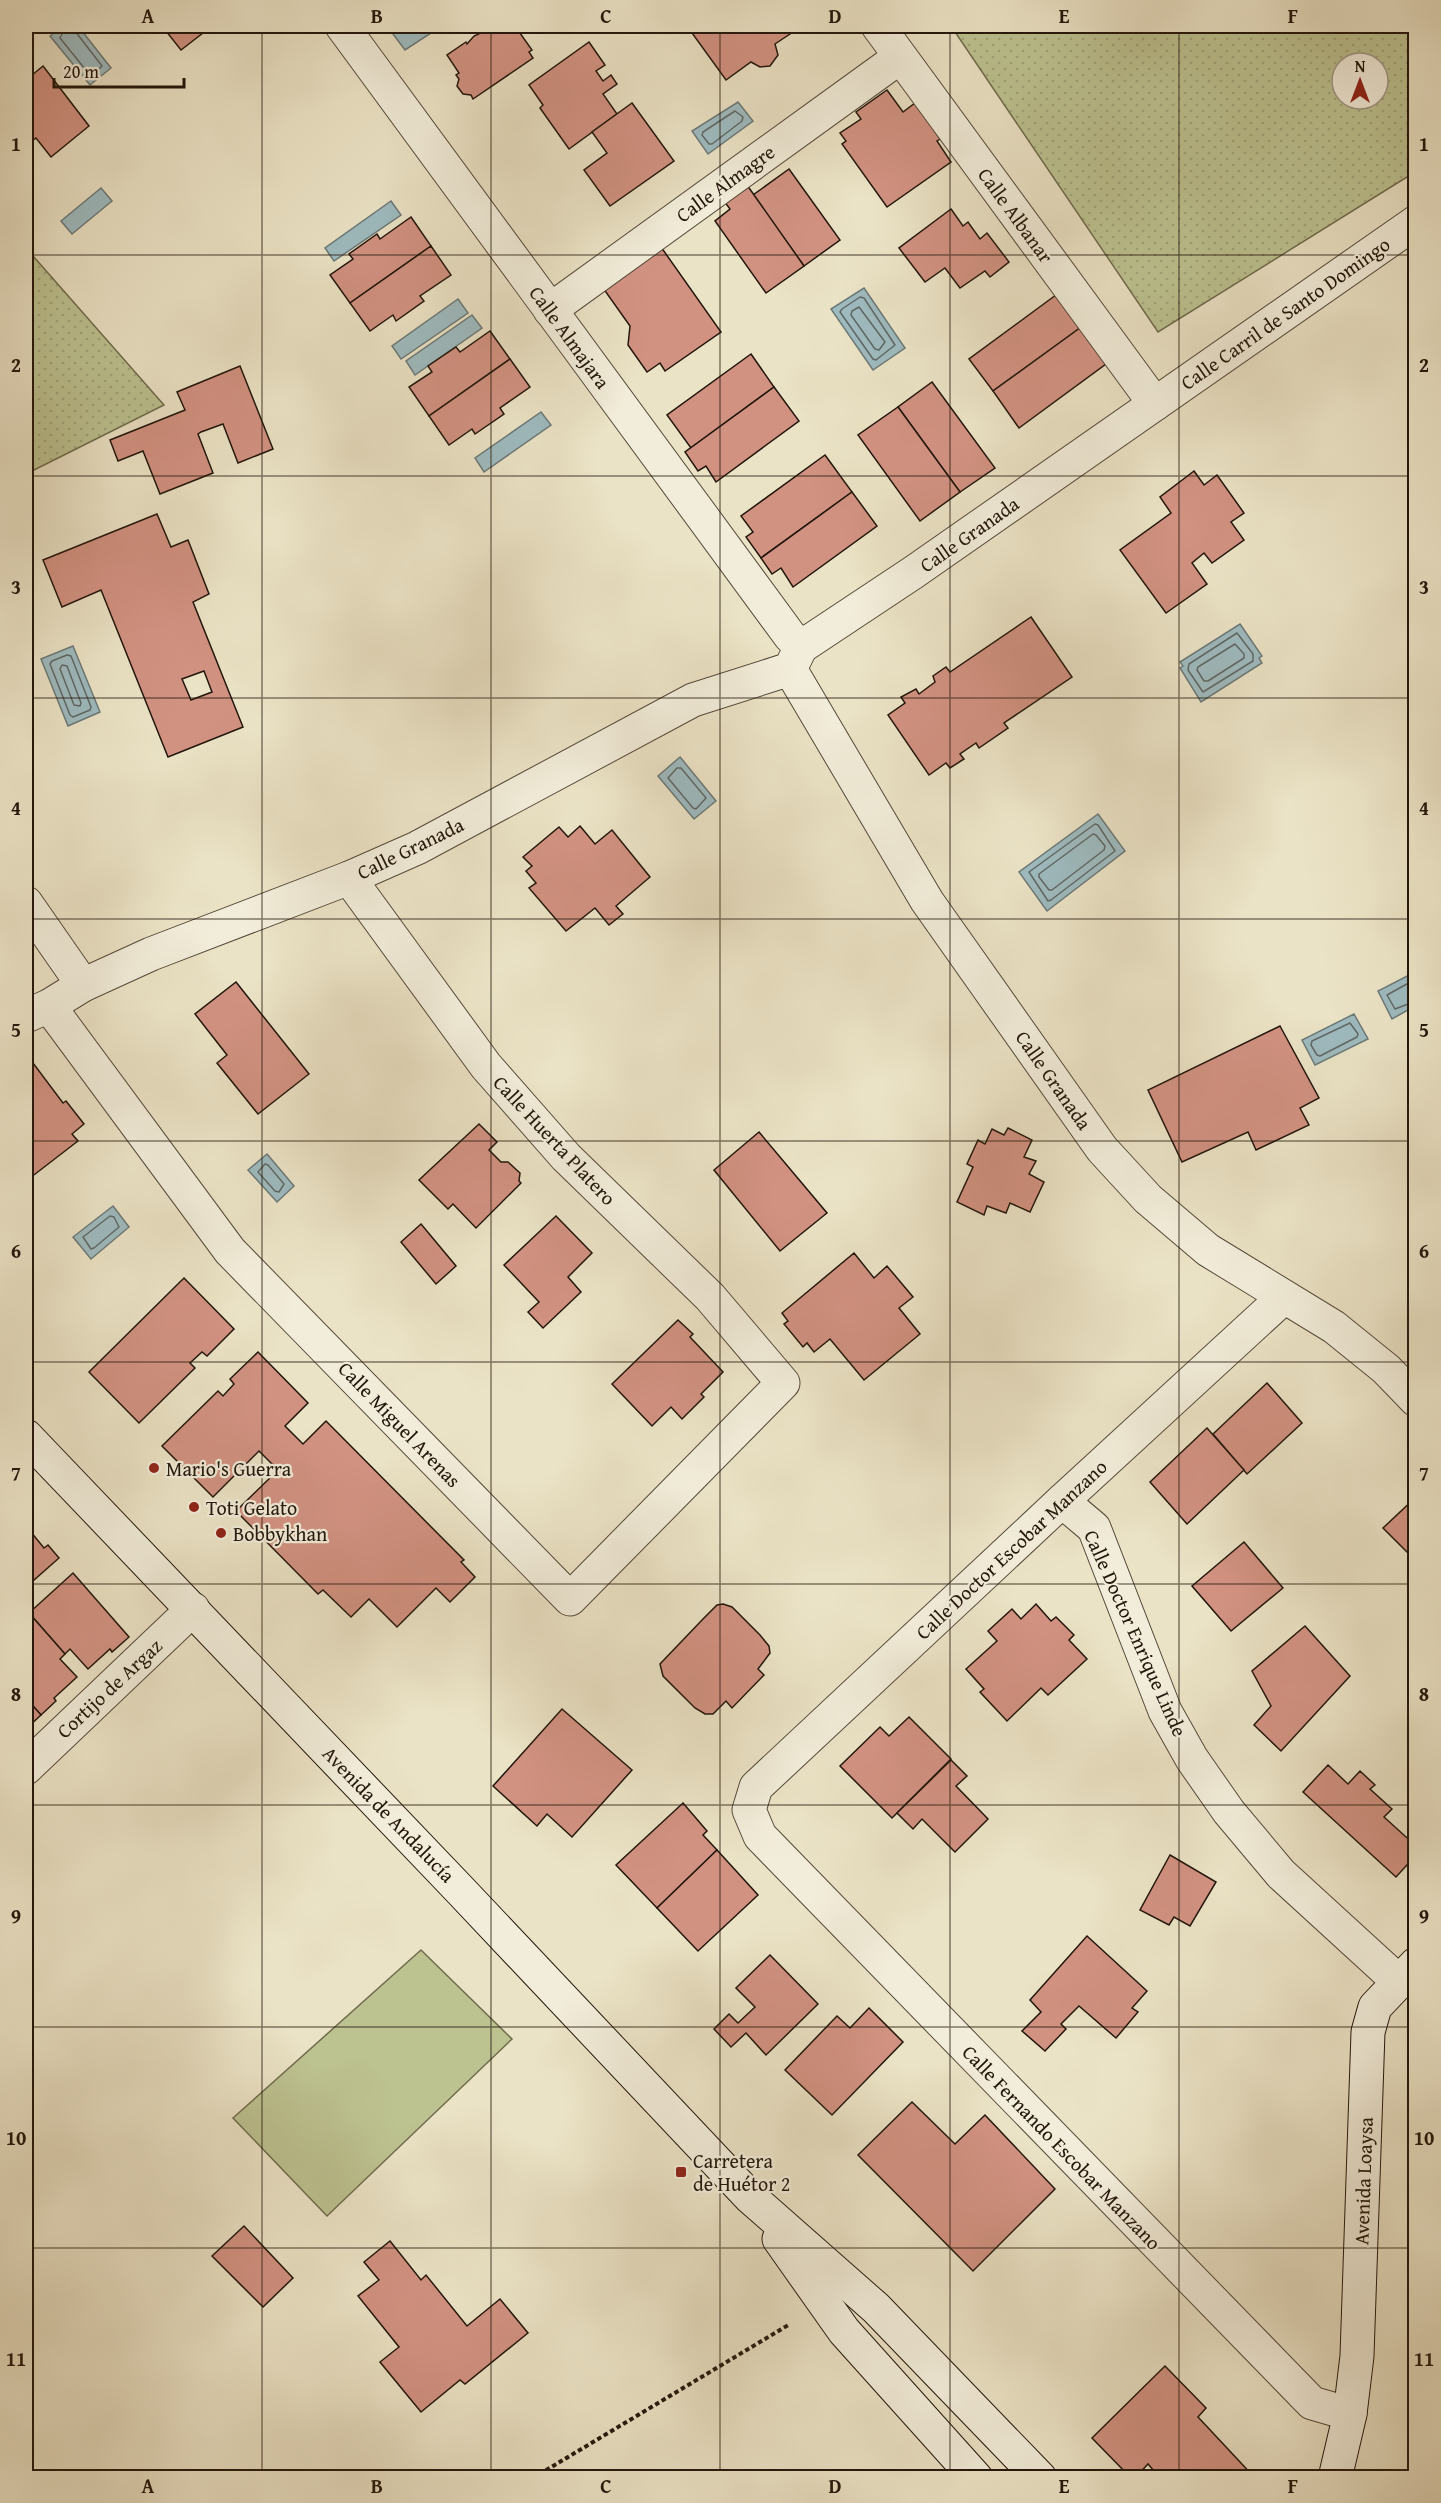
<svg xmlns="http://www.w3.org/2000/svg" width="1441" height="2503" viewBox="0 0 1441 2503" font-family="'Gentium Book Plus',serif">
<defs>
<pattern id="grass-dots" width="8" height="8" patternUnits="userSpaceOnUse" patternTransform="scale(1.5)"><rect width="8" height="8" fill="#bdc291"/><path d="M2 2h.1M6 6h.1" fill="none" stroke="#a2a67c" stroke-width="1.8" stroke-linecap="round"/></pattern>
</defs>
<rect width="100%" height="100%" fill="#ebe3c6"/>
<filter id="stains"><feTurbulence type="fractalNoise" baseFrequency=".00333" numOctaves="4"/><feColorMatrix values="0 0 0 0 .2 0 0 0 0 .09 0 0 0 0 .02 0 0 0 .5 -.17"/></filter>
<radialGradient id="worn" r=".72"><stop offset=".6" stop-color="#630" stop-opacity="0"/><stop offset="1" stop-color="#630" stop-opacity=".3"/></radialGradient>
<!-- grass -->
<g fill="url(#grass-dots)" stroke="#706c4e" stroke-width="1.5" fill-rule="evenodd">
<path d="M 951,26 L 1415,26 L 1415,172 L 1158,332 ZM 1342,63 L 1378,63 L 1378,99 L 1342,99 Z"/>
<polygon points="26,248 164,405 26,474"/>
</g>
<!-- garden -->
<polygon fill="#bdc291" stroke="#706c4e" stroke-width="1.5" points="421,1950 512,2039 327,2216 233,2118"/>
<!-- water -->
<g fill="#9ebbc0" stroke="#6c7978" stroke-width="1.5">
<polygon points="63,26 78,26 111,68 90,85 50,36"/>
<polygon points="387,26 426,26 431,33 405,50"/>
<polygon points="738,102 753,121 708,154 692,131"/>
<polygon points="101,188 112,201 72,234 61,221"/>
<polygon points="391,201 401,215 334,261 325,248"/>
<polygon points="864,288 905,348 873,370 831,309"/>
<polygon points="458,299 468,313 401,359 392,346"/>
<polygon points="472,315 482,328 415,375 406,361"/>
<polygon points="541,412 551,425 484,472 475,458"/>
<polygon points="1240,624 1262,656 1259,658 1262,663 1201,702 1180,668 1183,666 1180,662"/>
<polygon points="73,646 100,712 68,726 41,659"/>
<polygon points="680,757 716,801 694,819 658,776"/>
<polygon points="1098,814 1125,851 1047,911 1019,872"/>
<polygon points="1415,972 1415,1006 1392,1019 1378,991"/>
<polygon points="1354,1014 1368,1039 1315,1065 1302,1040"/>
<polygon points="267,1154 294,1186 277,1202 248,1170"/>
<polygon points="113,1206 129,1227 91,1259 73,1237"/>
</g>
<g fill="none" stroke-linecap="round" stroke-linejoin="round">
<!-- shore -->
<g stroke="#606866" stroke-width="1.5">
<polyline points="66,26 60,38 89,74 93,75 102,66 75,31 74,26"/>
<polygon points="735,111 743,117 742,121 712,144 709,144 702,135 703,132"/>
<polygon points="860,297 864,298 895,345 876,360 873,359 840,312 842,309"/>
<polygon points="859,307 885,342 879,350 875,349 851,315 852,311"/>
<polygon points="1237,633 1253,654 1253,661 1203,692 1188,670 1189,664"/>
<polygon points="1235,644 1244,654 1244,658 1208,681 1204,681 1197,670 1198,667"/>
<polygon points="67,655 71,656 91,707 90,710 73,717 70,715 50,664 52,661"/>
<polygon points="62,665 67,666 81,703 80,706 74,705 60,669"/>
<polygon points="677,768 681,768 706,798 696,809 693,808 668,778"/>
<polygon points="1095,824 1098,825 1115,851 1051,900 1048,901 1029,872"/>
<polygon points="1093,834 1096,835 1105,846 1104,850 1052,890 1049,890 1039,877 1039,874"/>
<polyline points="1416,979 1387,995 1395,1009 1416,1001"/>
<polygon points="1350,1023 1358,1034 1357,1037 1320,1056 1317,1055 1311,1045 1312,1041"/>
<polygon points="265,1164 268,1165 284,1184 279,1192 275,1191 258,1172"/>
<polygon points="110,1216 114,1217 119,1227 94,1248 91,1249 83,1237"/>
</g>
</g>
<!-- building -->
<g fill="#d29282" stroke="#22160b" stroke-width="1.5" fill-rule="evenodd">
<polygon points="162,26 212,26 181,50"/>
<polygon points="490,26 515,26 532,50 529,52 533,58 473,99 471,95 463,94 457,86 459,79 456,75 459,73 447,55 466,42 467,44 474,36 485,31 484,30"/>
<polygon points="687,26 802,26 775,44 778,55 770,66 760,67 751,62 726,80"/>
<polygon points="589,42 605,65 596,71 603,81 611,75 617,84 603,94 617,114 569,149 540,108 543,105 529,85"/>
<polygon points="43,66 89,126 51,157 36,138 26,146 26,80"/>
<polygon points="887,90 903,112 915,103 937,133 940,139 937,141 951,162 887,207 842,144 846,141 840,133 861,119 856,112"/>
<polygon points="632,103 674,161 610,206 584,170 607,153 592,132"/>
<polygon points="789,169 840,240 804,266 753,195"/>
<polygon points="747,185 804,266 766,293 715,221 730,209 724,201"/>
<polygon points="951,209 963,226 968,222 980,239 987,233 1009,262 990,277 985,271 960,288 945,268 925,282 899,248"/>
<polygon points="411,217 431,246 350,303 330,275 353,259 349,254 377,234 380,239"/>
<polygon points="431,246 451,275 420,296 424,301 396,321 393,315 370,331 350,303"/>
<polygon points="661,247 721,332 665,371 660,363 647,372 628,345 630,326 603,288"/>
<polygon points="1060,292 1084,325 993,391 969,359"/>
<polygon points="1084,325 1110,361 1019,428 993,391"/>
<polygon points="490,331 510,359 429,416 409,387 432,372 428,366 456,347 460,352"/>
<polygon points="751,354 774,387 691,448 667,415"/>
<polygon points="510,359 530,387 500,408 504,414 475,434 472,429 449,445 429,416"/>
<polygon points="240,366 273,449 238,463 223,424 201,432 198,434 213,473 160,494 143,451 118,461 110,440 185,410 177,392"/>
<polygon points="932,382 995,468 960,492 898,407"/>
<polygon points="774,387 799,421 716,482 706,466 698,471 685,452"/>
<polygon points="898,407 960,492 920,521 858,435"/>
<polygon points="825,455 852,492 761,558 746,537 753,532 741,516"/>
<polygon points="1194,471 1204,485 1217,475 1244,513 1231,522 1244,540 1212,563 1204,553 1192,563 1207,584 1166,613 1120,550 1171,513 1160,497"/>
<polygon points="852,492 877,526 793,587 781,568 772,574 761,558"/>
<path d="M 157,514 L 171,547 L 188,540 L 209,594 L 193,602 L 243,727 L 168,757 L 101,590 L 62,607 L 43,560 ZM 204,671 L 212,692 L 191,700 L 182,679 Z"/>
<polygon points="1031,617 1072,677 1004,723 1008,728 979,748 976,743 960,754 964,759 950,768 946,763 929,775 888,715 905,703 901,697 916,689 919,694 935,682 933,676 946,667 950,672"/>
<polygon points="580,826 595,844 612,830 650,877 616,906 623,914 609,925 595,908 566,931 529,888 536,883 526,871 532,866 523,857 559,827 568,837"/>
<polygon points="236,982 309,1074 258,1114 217,1063 227,1055 195,1014"/>
<polygon points="1280,1026 1319,1098 1300,1108 1309,1125 1256,1150 1248,1132 1182,1162 1148,1090"/>
<polygon points="30,1059 63,1103 66,1101 84,1124 72,1134 78,1141 26,1181 26,1062"/>
<polygon points="479,1124 497,1142 489,1150 501,1162 508,1162 520,1173 519,1181 521,1183 476,1228 453,1204 448,1209 419,1180"/>
<polygon points="1008,1128 1032,1140 1024,1157 1036,1161 1029,1174 1044,1182 1030,1212 1010,1203 1006,1213 987,1206 984,1215 957,1202 973,1167 967,1164 978,1140 985,1144 992,1129 1004,1135"/>
<polygon points="759,1132 827,1213 780,1251 714,1170"/>
<polygon points="556,1216 592,1253 568,1277 581,1292 543,1328 528,1312 539,1302 504,1265"/>
<polygon points="421,1224 456,1266 436,1284 401,1242"/>
<polygon points="854,1253 874,1278 887,1266 913,1297 899,1308 920,1334 864,1380 830,1339 814,1352 807,1343 803,1347 784,1324 788,1321 782,1313"/>
<polygon points="184,1278 234,1329 207,1356 202,1352 190,1363 195,1368 139,1423 89,1372"/>
<polygon points="678,1320 693,1334 690,1337 723,1372 701,1394 704,1397 682,1419 671,1407 652,1426 612,1384"/>
<polygon points="258,1352 308,1403 285,1426 303,1444 326,1421 464,1560 461,1562 475,1577 450,1602 436,1588 397,1627 369,1599 351,1617 323,1590 318,1594 236,1511 278,1470 259,1451 213,1497 162,1446 218,1391 223,1396 234,1384 230,1379"/>
<polygon points="1267,1383 1302,1423 1247,1474 1213,1434"/>
<polygon points="1207,1428 1244,1470 1187,1524 1150,1482"/>
<polygon points="1416,1497 1416,1561 1383,1528"/>
<polygon points="26,1526 44,1548 48,1545 59,1558 26,1587"/>
<polygon points="1244,1542 1283,1588 1231,1631 1192,1586"/>
<polygon points="73,1573 129,1637 112,1652 110,1649 88,1669 70,1649 65,1654 29,1613"/>
<polygon points="723,1604 732,1607 760,1635 769,1646 770,1653 758,1669 764,1675 732,1708 726,1701 713,1714 705,1714 695,1708 663,1676 660,1664 703,1619 717,1605"/>
<polygon points="1036,1604 1051,1621 1056,1617 1074,1635 1069,1640 1087,1659 1048,1695 1041,1688 1007,1721 980,1692 984,1689 966,1669 997,1641 988,1631 1012,1609 1021,1619"/>
<polygon points="29,1613 65,1654 60,1659 77,1677 54,1698 56,1701 41,1715 26,1698 26,1616"/>
<polygon points="1305,1626 1350,1676 1281,1751 1254,1725 1271,1706 1252,1671"/>
<polygon points="26,1698 41,1715 26,1729"/>
<polygon points="562,1709 632,1770 572,1837 547,1814 537,1826 493,1786"/>
<polygon points="909,1717 951,1759 892,1818 840,1766 880,1727 889,1736"/>
<polygon points="951,1760 967,1776 956,1786 988,1819 955,1852 922,1819 913,1829 897,1813"/>
<polygon points="1328,1765 1348,1784 1360,1771 1375,1785 1370,1789 1392,1809 1384,1817 1416,1846 1416,1855 1396,1877 1303,1792"/>
<polygon points="683,1803 707,1831 703,1835 717,1850 657,1908 616,1865"/>
<polygon points="717,1850 758,1895 698,1951 657,1908"/>
<polygon points="1170,1855 1216,1882 1190,1926 1174,1917 1169,1925 1140,1910"/>
<polygon points="1087,1936 1147,1991 1132,2008 1138,2012 1116,2038 1079,2006 1061,2024 1066,2029 1045,2051 1022,2031 1041,2012 1030,2000"/>
<polygon points="770,1955 818,2004 766,2055 746,2033 731,2047 714,2029 729,2014 738,2023 755,2007 736,1988"/>
<polygon points="869,2008 903,2042 832,2115 785,2070 837,2016 850,2028"/>
<polygon points="912,2102 955,2144 985,2115 1055,2189 973,2271 858,2155"/>
<polygon points="244,2226 293,2278 263,2307 212,2256"/>
<polygon points="390,2241 421,2280 426,2275 467,2326 500,2299 528,2333 465,2384 460,2380 421,2412 380,2362 399,2347 358,2296 379,2280 364,2262"/>
<polygon points="1165,2366 1206,2408 1198,2417 1255,2478 1160,2478 1148,2464 1135,2478 1131,2478 1092,2438"/>
</g>
<g fill="none" stroke-linecap="round" stroke-linejoin="round">
<!-- street casing -->
<g stroke="#54493a" stroke-width="35">
<g id="street">
<polyline points="342,26 790,636 801,647"/>
<polyline points="878,26 1155,404"/>
<polyline points="550,310 900,57"/>
<polyline points="790,669 927,901 1102,1149 1148,1199 1208,1250 1334,1327 1386,1369 1416,1400"/>
<polyline points="26,903 83,985"/>
<polyline points="49,1006 230,1251 570,1599 783,1383 710,1297 566,1157 486,1066 349,878"/>
<polyline points="26,1016 49,1006 83,985 151,954 349,878 417,848 693,700 790,669 801,647 914,572 1416,222"/>
<polyline points="1284,1297 1062,1501 756,1787 749,1810 760,1836 1312,2403 1350,2414"/>
<polyline points="1062,1501 1094,1528 1165,1711 1192,1759 1229,1812 1281,1874 1398,1981"/>
<polyline points="26,1768 193,1609"/>
</g>
</g>
<!-- secondary casing -->
<g stroke="#22160b" stroke-width="35">
<g id="secondary">
<polyline points="26,1436 461,1891 749,2196 876,2308 1040,2478"/>
<polyline points="779,2239 844,2331 976,2478"/>
<polyline points="1335,2478 1350,2414 1357,2356 1368,2032 1375,2007 1416,1964"/>
</g>
</g>
<!-- path -->
<polyline stroke="#22160b" stroke-width="4" stroke-dasharray="4.5 3" stroke-linecap="butt" points="533,2478 790,2324"/>
<!-- street -->
<use href="#street" stroke="#f2edda" stroke-width="33"/>
<!-- secondary -->
<use href="#secondary" stroke="#f2edda" stroke-width="33"/>
</g>
<!-- grid -->
<path fill="none" stroke="#22160b" stroke-width="1.5" stroke-opacity="0.55" d="M 262,26 L 262,2478M 491,26 L 491,2478M 720,26 L 720,2478M 950,26 L 950,2478M 1179,26 L 1179,2478M 26,255 L 1416,255M 26,476 L 1416,476M 26,698 L 1416,698M 26,919 L 1416,919M 26,1141 L 1416,1141M 26,1362 L 1416,1362M 26,1584 L 1416,1584M 26,1805 L 1416,1805M 26,2027 L 1416,2027M 26,2248 L 1416,2248"/>
<!-- markers -->
<g fill="#8f2418" stroke="#f2edda" stroke-width="2">
<circle cx="154" cy="1468" r="6"/>
<circle cx="194" cy="1507" r="6"/>
<circle cx="221" cy="1533" r="6"/>
<rect x="675" y="2166" width="12" height="12" rx="3"/>
</g>
<g text-anchor="middle" dominant-baseline="central" stroke-width="4.5" stroke-linejoin="round" paint-order="stroke">
<!-- street labels -->
<g font-size="20" fill="#22160b" stroke="#f2edda">
<text transform="translate(725 183) rotate(-36)">Calle Almagre</text>
<text transform="translate(1016 215) rotate(54)">Calle Albanar</text>
<text transform="translate(1285 313) rotate(-35)">Calle Carril de Santo Domingo</text>
<text transform="translate(570 337) rotate(54)">Calle Almajara</text>
<text transform="translate(969 534) rotate(-35)">Calle Granada</text>
<text transform="translate(410 848) rotate(-26)">Calle Granada</text>
<text transform="translate(1054 1080) rotate(55)">Calle Granada</text>
<text transform="translate(555 1140) rotate(47)">Calle Huerta Platero</text>
<text transform="translate(400 1424) rotate(46)">Calle Miguel Arenas</text>
<text transform="translate(1011 1549) rotate(-43)">Calle Doctor Escobar Manzano</text>
<text transform="translate(1136 1633) rotate(66)">Calle Doctor Enrique Linde</text>
<text transform="translate(109 1688) rotate(-43)">Cortijo de Argaz</text>
<text transform="translate(389 1814) rotate(46)">Avenida de Andalucía</text>
<text transform="translate(1062 2147) rotate(46)">Calle Fernando Escobar Manzano</text>
<text transform="translate(1363 2181) rotate(-88)">Avenida Loaysa</text>
</g>
<!-- poi labels -->
<g font-size="20" fill="#22160b" stroke="#f2edda" text-anchor="start">
<text x="166" y="1468">Mario's Guerra</text>
<text x="206" y="1507">Toti Gelato</text>
<text x="233" y="1533">Bobbykhan</text>
<text x="693" y="2160">Carretera<tspan x="693" dy="23">de Huétor 2</tspan></text>
</g>
</g>
<!-- margin -->
<rect width="1441" height="2503" fill="none" stroke="#ebe3c6" stroke-width="66"/>
<!-- north arrow -->
<g transform="translate(1360 81)"><circle r="28" fill="#f2edda" stroke="#9f9787" stroke-width="1.5"/>
<path d="M0-4.5L10 22L0 15L-10 22Z" fill="#8f2418"/>
<text y="-9" font-size="16" font-weight="bold" text-anchor="middle" fill="#22160b">N</text>
</g>
<!-- scale -->
<path d="M54 78v9h130v-9" fill="none" stroke="#22160b" stroke-width="3"/>
<text x="63" y="78" font-size="18" fill="#22160b" stroke="#f2edda" stroke-width="4.5" paint-order="stroke">20 m</text>
<rect x="33" y="33" width="1375" height="2437" fill="none" stroke="#22160b" stroke-width="2"/>
<g font-size="20" text-anchor="middle" font-weight="bold" fill="#22160b">
<text x="148" y="23">A</text>
<text x="377" y="23">B</text>
<text x="606" y="23">C</text>
<text x="835" y="23">D</text>
<text x="1064" y="23">E</text>
<text x="1293" y="23">F</text>
<text x="16" y="151">1</text>
<text x="1424" y="151">1</text>
<text x="16" y="372">2</text>
<text x="1424" y="372">2</text>
<text x="16" y="594">3</text>
<text x="1424" y="594">3</text>
<text x="16" y="815">4</text>
<text x="1424" y="815">4</text>
<text x="16" y="1037">5</text>
<text x="1424" y="1037">5</text>
<text x="16" y="1258">6</text>
<text x="1424" y="1258">6</text>
<text x="16" y="1480">7</text>
<text x="1424" y="1480">7</text>
<text x="16" y="1701">8</text>
<text x="1424" y="1701">8</text>
<text x="16" y="1923">9</text>
<text x="1424" y="1923">9</text>
<text x="16" y="2145">10</text>
<text x="1424" y="2145">10</text>
<text x="16" y="2366">11</text>
<text x="1424" y="2366">11</text>
<text x="148" y="2493">A</text>
<text x="377" y="2493">B</text>
<text x="606" y="2493">C</text>
<text x="835" y="2493">D</text>
<text x="1064" y="2493">E</text>
<text x="1293" y="2493">F</text>
</g>
<rect width="100%" height="100%" filter="url(#stains)"/>
<rect width="100%" height="100%" fill="url(#worn)"/>
</svg>
